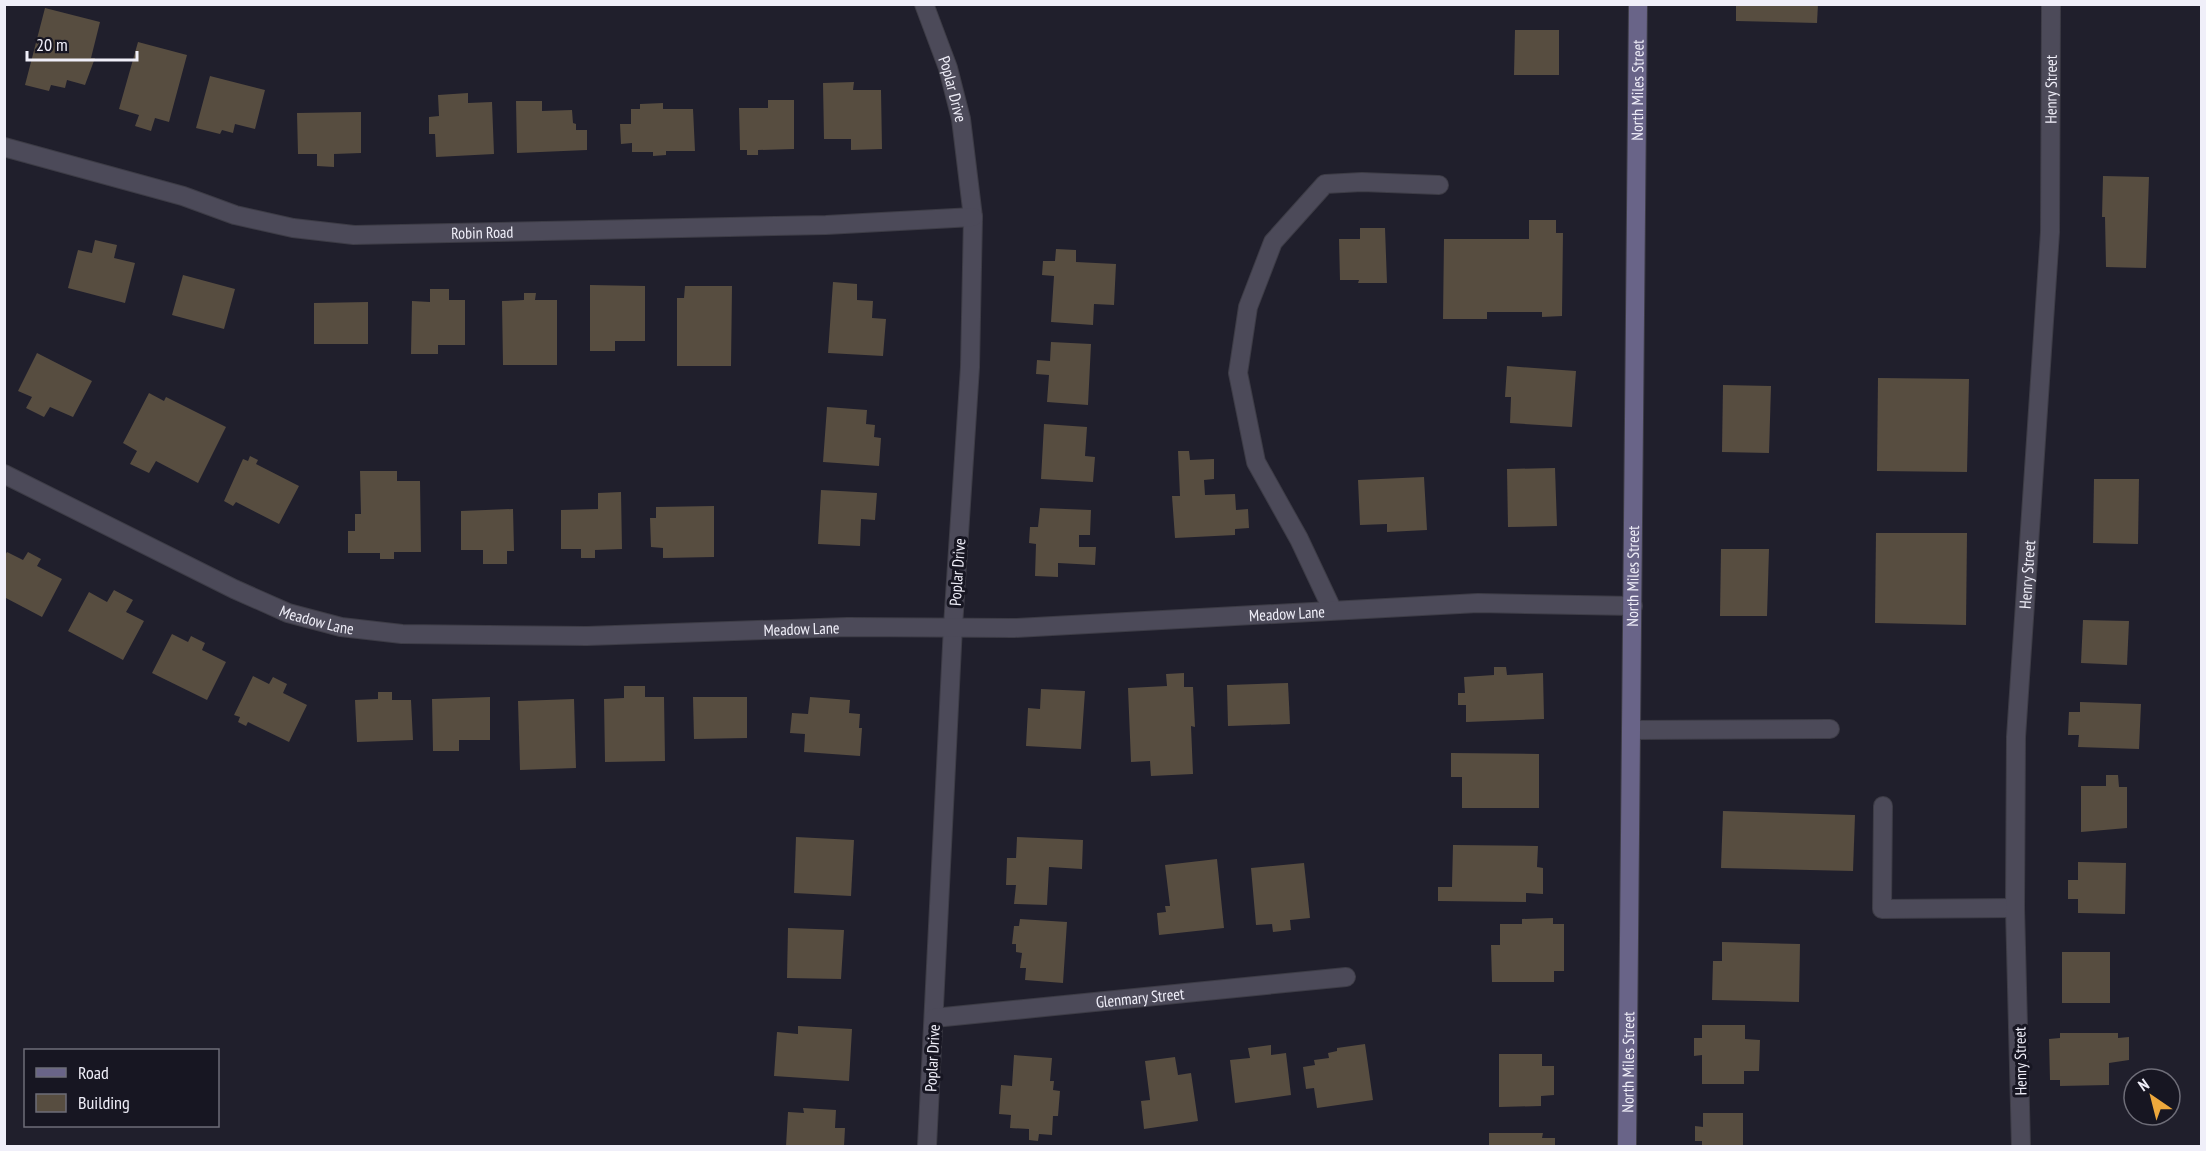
<svg xmlns="http://www.w3.org/2000/svg" width="2206" height="1151" viewBox="0 0 2206 1151" font-family="'PT Sans Narrow',sans-serif">
<rect width="100%" height="100%" fill="#201f2c"/>
<!-- building -->
<g fill="#574d40">
<polygon points="1736,4 1818,4 1817,23 1736,21"/>
<polygon points="45,8 100,22 91,58 95,58 85,85 67,80 65,88 51,85 49,91 25,85"/>
<polygon points="1515,30 1559,30 1559,75 1514,75"/>
<polygon points="138,42 187,55 169,122 155,118 151,131 135,126 139,115 119,109"/>
<polygon points="210,76 265,90 255,129 235,124 233,133 222,130 220,134 196,128"/>
<polygon points="854,82 853,90 881,90 882,149 851,150 851,139 824,139 823,83"/>
<polygon points="468,93 468,103 492,102 494,154 436,157 435,134 429,134 429,117 439,116 438,95"/>
<polygon points="768,100 794,100 794,149 758,150 758,155 747,155 747,150 740,150 739,108 768,108"/>
<polygon points="516,101 542,101 542,111 572,110 573,123 576,124 576,130 587,130 587,150 517,153"/>
<polygon points="663,103 663,109 693,109 695,151 666,151 666,155 653,156 653,152 632,152 632,143 621,144 620,124 631,124 631,109 640,109 640,104"/>
<polygon points="361,112 361,153 334,154 334,167 317,166 317,154 298,154 297,113"/>
<polygon points="2103,176 2149,177 2146,268 2106,267 2105,217 2102,217"/>
<polygon points="1529,220 1556,220 1556,233 1563,233 1562,316 1542,317 1542,312 1487,312 1487,319 1443,319 1444,239 1529,239"/>
<polygon points="1360,228 1385,228 1387,283 1358,283 1359,280 1340,280 1339,239 1360,239"/>
<polygon points="95,240 117,245 114,258 135,263 125,303 68,288 78,250 92,253"/>
<polygon points="1056,249 1076,250 1076,262 1116,264 1114,305 1094,304 1093,325 1051,322 1054,276 1042,275 1043,261 1055,261"/>
<polygon points="183,275 235,289 224,329 172,315"/>
<polygon points="833,282 857,284 857,300 873,301 872,318 886,319 883,356 828,353"/>
<polygon points="590,285 645,286 645,341 615,341 615,351 590,351"/>
<polygon points="685,286 732,286 731,366 677,366 677,298 684,298"/>
<polygon points="430,289 449,289 449,300 465,300 465,345 438,345 438,354 411,354 412,301 430,302"/>
<polygon points="524,293 536,293 535,300 557,300 557,365 503,365 502,301 524,300"/>
<polygon points="368,302 368,344 314,344 314,303"/>
<polygon points="1051,342 1091,344 1088,405 1047,402 1049,375 1036,374 1037,360 1050,361"/>
<polygon points="37,353 92,381 73,417 50,407 44,417 26,408 32,397 18,391"/>
<polygon points="1507,366 1576,371 1572,427 1510,423 1511,397 1505,397"/>
<polygon points="1878,378 1969,379 1967,472 1877,471"/>
<polygon points="1723,385 1771,386 1769,453 1722,452"/>
<polygon points="149,393 164,401 166,397 226,427 198,483 156,461 149,473 130,464 137,451 123,443"/>
<polygon points="827,407 867,410 866,424 875,425 874,437 881,438 879,466 823,462"/>
<polygon points="1044,424 1087,427 1085,456 1095,457 1093,482 1041,479"/>
<polygon points="1178,451 1189,451 1190,460 1214,459 1214,479 1204,480 1205,495 1235,494 1236,510 1248,509 1249,528 1235,529 1235,535 1175,538 1172,496 1180,496"/>
<polygon points="250,456 258,460 256,464 299,486 279,524 236,502 233,506 224,501 243,459 248,461"/>
<polygon points="1555,468 1557,526 1508,527 1507,469"/>
<polygon points="360,471 397,471 397,481 420,481 421,552 394,552 394,559 380,559 380,553 348,553 348,531 355,531 355,514 361,514"/>
<polygon points="1424,477 1427,530 1387,532 1387,524 1360,525 1358,480"/>
<polygon points="2094,479 2139,479 2138,544 2093,543"/>
<polygon points="821,490 877,493 875,520 861,519 860,546 818,544"/>
<polygon points="621,492 622,549 595,550 595,558 581,558 581,549 561,549 561,510 598,509 598,493"/>
<polygon points="714,506 714,557 663,558 663,548 651,547 650,518 656,518 656,507"/>
<polygon points="1040,508 1091,510 1090,535 1079,535 1079,547 1096,547 1095,565 1058,563 1058,577 1035,576 1036,544 1029,543 1030,527 1038,527"/>
<polygon points="513,509 514,551 507,551 507,564 483,564 483,550 461,550 461,511"/>
<polygon points="1876,533 1967,533 1966,625 1875,623"/>
<polygon points="1721,549 1769,549 1767,616 1720,616"/>
<polygon points="7,552 23,560 28,552 41,559 37,566 62,579 42,617 4,597 4,557"/>
<polygon points="114,590 133,600 126,612 144,621 123,660 68,631 89,592 107,602"/>
<polygon points="2083,620 2129,621 2127,665 2081,663"/>
<polygon points="172,634 188,642 191,636 205,643 202,650 226,662 207,700 152,673"/>
<polygon points="1494,667 1506,667 1507,675 1543,673 1544,719 1466,722 1466,705 1458,705 1458,693 1465,693 1464,677 1494,675"/>
<polygon points="1184,673 1184,687 1193,687 1195,727 1191,726 1193,774 1151,776 1150,761 1131,762 1128,688 1167,686 1166,674"/>
<polygon points="253,676 269,684 273,677 287,684 283,693 307,705 289,742 248,722 246,726 238,722 240,717 234,715"/>
<polygon points="1288,683 1290,724 1228,726 1227,685"/>
<polygon points="624,686 645,686 645,697 664,697 665,761 605,762 604,699 624,698"/>
<polygon points="1041,689 1085,691 1081,749 1026,746 1028,708 1040,709"/>
<polygon points="378,692 392,692 392,700 411,700 413,740 357,742 355,700 378,699"/>
<polygon points="490,697 490,740 459,740 459,751 433,751 432,699"/>
<polygon points="693,697 747,697 747,738 694,739"/>
<polygon points="810,697 850,700 849,713 860,714 859,728 862,728 860,756 804,752 805,734 790,733 792,713 808,714"/>
<polygon points="574,699 576,768 520,770 518,701"/>
<polygon points="2080,702 2141,704 2139,749 2078,747 2079,735 2068,735 2069,712 2080,712"/>
<polygon points="1451,753 1539,754 1539,808 1462,808 1462,777 1451,777"/>
<polygon points="2106,775 2118,775 2119,787 2127,787 2127,828 2081,832 2081,786 2106,786"/>
<polygon points="1723,811 1855,815 1853,871 1721,868"/>
<polygon points="796,837 854,840 851,896 794,893"/>
<polygon points="1017,837 1083,840 1082,869 1049,867 1047,905 1014,904 1016,885 1006,885 1007,858 1016,858"/>
<polygon points="1453,845 1538,846 1537,867 1543,868 1543,894 1526,893 1526,902 1438,901 1438,887 1452,887"/>
<polygon points="1217,859 1224,928 1159,935 1157,913 1166,912 1165,906 1170,906 1165,865"/>
<polygon points="2078,862 2126,863 2125,914 2078,913 2078,899 2068,899 2068,880 2078,880"/>
<polygon points="1304,863 1310,918 1290,920 1291,930 1273,932 1272,924 1256,925 1251,868"/>
<polygon points="1553,918 1553,924 1564,924 1564,971 1554,971 1554,982 1492,982 1491,945 1500,945 1500,924 1522,924 1522,919"/>
<polygon points="1020,919 1067,922 1063,983 1025,980 1026,968 1020,968 1022,953 1016,952 1016,944 1012,944 1014,926 1019,926"/>
<polygon points="788,928 844,930 841,979 787,978"/>
<polygon points="1722,942 1800,944 1799,1002 1712,1000 1713,961 1722,961"/>
<rect x="2062" y="952" width="48" height="51"/>
<polygon points="1702,1025 1745,1025 1745,1039 1760,1040 1759,1071 1744,1071 1744,1084 1702,1084 1702,1055 1694,1056 1694,1038 1702,1038"/>
<polygon points="798,1026 852,1029 849,1081 774,1076 777,1032 798,1034"/>
<polygon points="2060,1033 2118,1033 2118,1038 2129,1037 2129,1060 2109,1063 2109,1085 2060,1086 2060,1080 2050,1080 2049,1039 2060,1038"/>
<polygon points="1365,1044 1373,1100 1317,1108 1314,1088 1306,1089 1303,1067 1315,1065 1314,1060 1329,1058 1328,1053 1337,1051 1337,1048"/>
<polygon points="1271,1045 1271,1055 1286,1053 1291,1095 1235,1103 1230,1060 1250,1058 1248,1048"/>
<polygon points="1499,1054 1542,1054 1542,1066 1554,1066 1554,1095 1541,1096 1541,1106 1499,1107"/>
<polygon points="1014,1055 1052,1058 1050,1081 1054,1081 1053,1090 1060,1091 1058,1116 1053,1116 1052,1135 1039,1134 1038,1141 1029,1140 1029,1129 1010,1128 1011,1115 999,1114 1001,1085 1012,1086"/>
<polygon points="1175,1057 1178,1075 1191,1073 1198,1121 1144,1129 1141,1101 1150,1100 1145,1061"/>
<polygon points="803,1108 836,1110 835,1128 845,1128 844,1146 786,1146 788,1112 804,1113"/>
<polygon points="1703,1113 1743,1113 1743,1146 1702,1146 1702,1141 1695,1141 1695,1126 1703,1127"/>
<polygon points="1489,1133 1543,1133 1542,1138 1555,1138 1555,1146 1489,1146"/>
</g>
<g fill="none" stroke-linecap="round" stroke-linejoin="round">
<!-- service casing -->
<g stroke="#3d3c46" stroke-width="20">
<g id="service">
<polyline points="1332,609 1299,539 1256,462 1238,373 1248,307 1273,242 1325,184 1362,182 1439,185"/>
<polyline points="1631,730 1830,729"/>
<polyline points="1883,806 1882,909 2015,908"/>
</g>
</g>
<!-- minor casing -->
<g stroke="#3d3c46" stroke-width="20">
<g id="minor">
<path id="s1" d="M 924,4 L 948,68 L 961,119 L 973,217 L 970,367 L 953,626 L 927,1146"/>
<path id="s2" d="M 4,147 L 183,196 L 235,215 L 293,228 L 354,235 L 826,225 L 973,217"/>
<path id="s3" d="M 4,474 L 234,589 L 288,613 L 341,627 L 402,634 L 587,636 L 847,627 L 1014,628 L 1478,603 L 1633,606"/>
<path id="s4" d="M 934,1018 L 1346,977"/>
<path id="s5" d="M 2021,1146 L 2015,908 L 2016,737 L 2050,232 L 2051,4"/>
</g>
</g>
<!-- secondary casing -->
<g stroke="#3d3c46" stroke-width="20">
<g id="secondary">
<path id="s6" d="M 1627,1146 L 1638,4"/>
</g>
</g>
<!-- service -->
<use href="#service" stroke="#4c4a59" stroke-width="18"/>
<!-- minor -->
<use href="#minor" stroke="#4c4a59" stroke-width="18"/>
<!-- secondary -->
<use href="#secondary" stroke="#696488" stroke-width="18"/>
</g>
<g text-anchor="middle" dominant-baseline="central" stroke-width="6" stroke-linejoin="round" paint-order="stroke">
<!-- street labels -->
<g font-size="16" fill="#f0eff9" stroke="#171622">
<text stroke="none"><textPath href="#s1" startOffset="90">Poplar Drive</textPath></text>
<text stroke="none"><textPath href="#s6" startOffset="1056">North Miles Street</textPath></text>
<text stroke="none"><textPath href="#s5" startOffset="1058">Henry Street</textPath></text>
<text stroke="none"><textPath href="#s2" startOffset="490">Robin Road</textPath></text>
<text transform="translate(957 572) rotate(-86)">Poplar Drive</text>
<text stroke="none"><textPath href="#s5" startOffset="572">Henry Street</textPath></text>
<text stroke="none"><textPath href="#s6" startOffset="570">North Miles Street</textPath></text>
<text stroke="none"><textPath href="#s3" startOffset="1318">Meadow Lane</textPath></text>
<text stroke="none"><textPath href="#s3" startOffset="346">Meadow Lane</textPath></text>
<text stroke="none"><textPath href="#s3" startOffset="832">Meadow Lane</textPath></text>
<text stroke="none"><textPath href="#s4" startOffset="207">Glenmary Street</textPath></text>
<text transform="translate(932 1058) rotate(-87)">Poplar Drive</text>
<text stroke="none"><textPath href="#s6" startOffset="84">North Miles Street</textPath></text>
<text transform="translate(2020 1061) rotate(-91)">Henry Street</text>
</g>
</g>
<!-- border -->
<rect width="2206" height="1151" fill="none" stroke="#f0eff9" stroke-width="12"/>
<!-- legend -->
<rect x="24" y="1049" width="195" height="78" fill="#171622" stroke="#6e6d78" stroke-width="1.5"/>
<rect x="36" y="1068" width="30" height="9" fill="#696488" stroke="#6e6d78" stroke-width="1.5"/>
<text x="78" y="1079" font-size="18" fill="#f0eff9">Road</text>
<rect x="36" y="1094" width="30" height="18" fill="#574d40" stroke="#6e6d78" stroke-width="1.5"/>
<text x="78" y="1109" font-size="18" fill="#f0eff9">Building</text>
<!-- north arrow -->
<g transform="translate(2152 1097) rotate(325)"><circle r="28" fill="#171622" stroke="#6e6d78" stroke-width="1.5"/>
<path d="M0-4.5L10 22L0 15L-10 22Z" fill="#eea83c"/>
<text y="-9" font-size="16" font-weight="bold" text-anchor="middle" fill="#f0eff9">N</text>
</g>
<!-- scale -->
<path d="M27 51v9h110v-9" fill="none" stroke="#f0eff9" stroke-width="3"/>
<text x="36" y="51" font-size="18" fill="#f0eff9" stroke="#171622" stroke-width="4.5" paint-order="stroke">20 m</text>
</svg>
